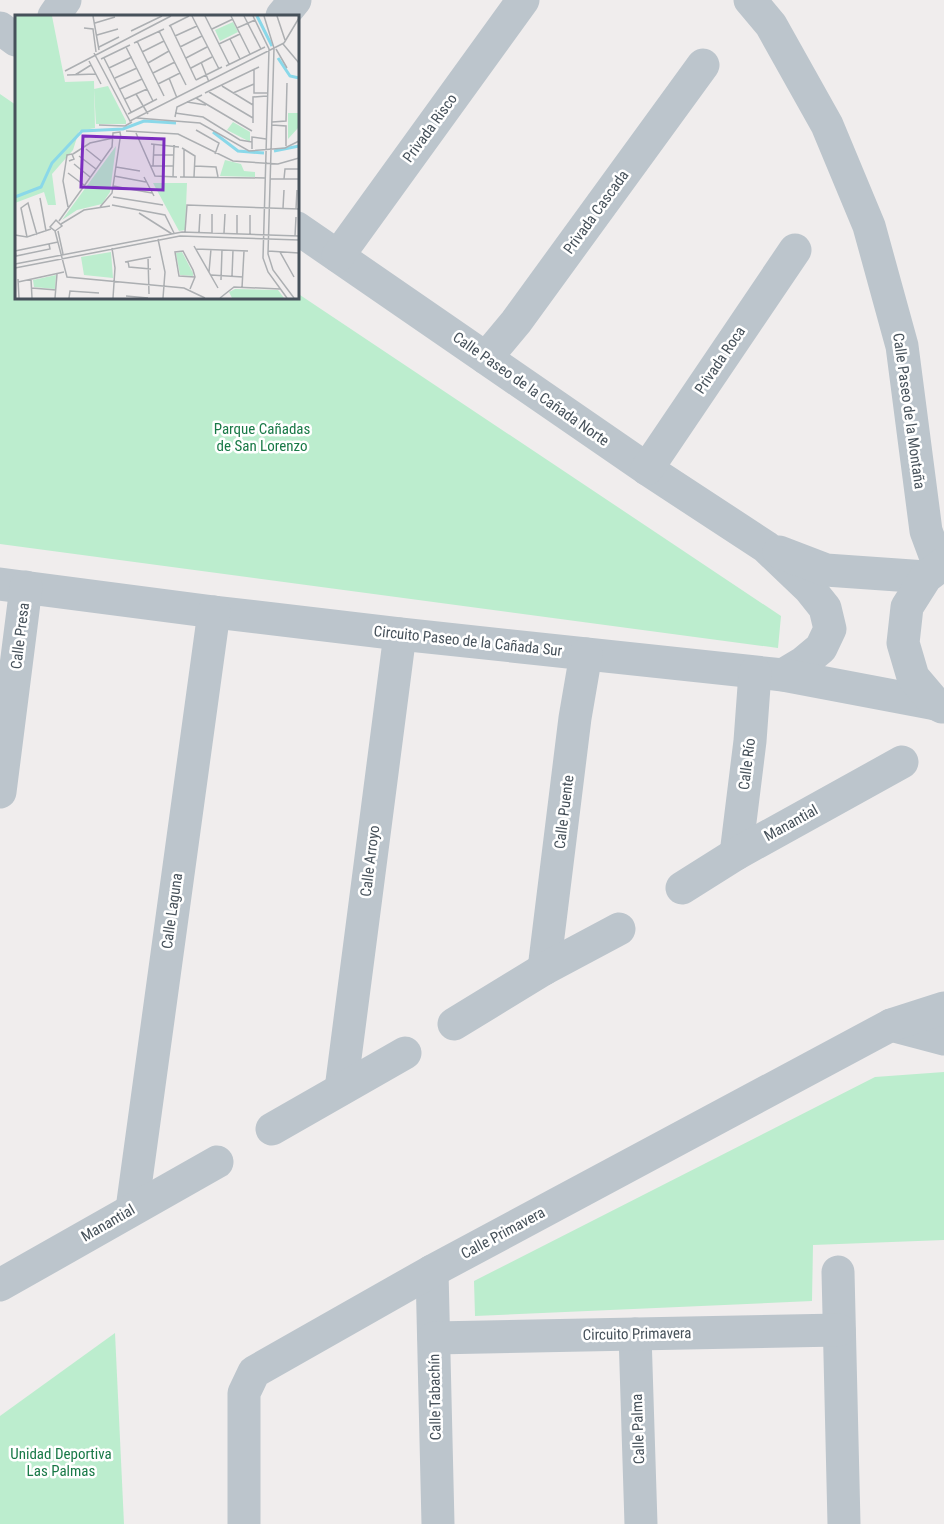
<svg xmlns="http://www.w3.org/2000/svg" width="944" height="1524" viewBox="0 0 944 1524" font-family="'Roboto Condensed',sans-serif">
<rect width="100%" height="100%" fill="#f0eded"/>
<!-- green -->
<g fill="#bcedce">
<polygon points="0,94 16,105 16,297 297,297 297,293 781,616 778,648 0,544"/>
<polygon points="944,1072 944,1240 813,1245 812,1301 475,1316 474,1281 875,1077"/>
<polygon points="115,1333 124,1524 0,1524 0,1416"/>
</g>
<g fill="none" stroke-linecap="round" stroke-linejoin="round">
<!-- street -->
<g stroke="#bcc5cc" stroke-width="33">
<polyline points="750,0 771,25 827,125 869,226 902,346 926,531 939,566"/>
<polyline points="54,16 65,0"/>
<polyline points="282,16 295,0"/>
<polyline points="0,28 16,40"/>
<polyline points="297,228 647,469 766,547 809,588 825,608 830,629 821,648 803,663 783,675"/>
<polyline points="338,256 523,0"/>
<polyline points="486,358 516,322 703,65"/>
<polyline points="647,469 795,250"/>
<polyline points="779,552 826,570 926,577"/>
<polyline points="0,584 214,612 400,634 783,675 936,704"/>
<polyline points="942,707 936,704 913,677 903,643 907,607 926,577 944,563"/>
<polyline points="0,792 26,587"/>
<polyline points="736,854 750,741 755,673"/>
<polyline points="682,888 736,854 902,762"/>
<polyline points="544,969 575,718 586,654"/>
<polyline points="454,1024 544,969 619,929"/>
<polyline points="891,1025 944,1039"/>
<polyline points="341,1089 400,634"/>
<polyline points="272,1129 405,1053"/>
<polyline points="132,1209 214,612"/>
<polyline points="432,1271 438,1524"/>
<polyline points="838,1272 844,1524"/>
<polyline points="0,1285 217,1162"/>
<polyline points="635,1334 641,1524"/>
<polyline points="434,1338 839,1330"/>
<polyline points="244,1524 244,1393 254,1372 432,1271 891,1025 944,1008"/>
</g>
</g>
<g text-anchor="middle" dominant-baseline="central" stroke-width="5" stroke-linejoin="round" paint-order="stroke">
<!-- street labels -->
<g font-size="15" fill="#46515a" stroke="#fff">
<text transform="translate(430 128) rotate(-54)">Privada Risco</text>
<text transform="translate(596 212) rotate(-54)">Privada Cascada</text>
<text transform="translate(720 360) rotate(-56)">Privada Roca</text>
<text transform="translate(531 389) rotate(35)">Calle Paseo de la Cañada Norte</text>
<text transform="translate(909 411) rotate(82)">Calle Paseo de la Montaña</text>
<text transform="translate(20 636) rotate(-83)">Calle Presa</text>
<text transform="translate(468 641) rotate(6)">Circuito Paseo de la Cañada Sur</text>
<text transform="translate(747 764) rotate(-83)">Calle Río</text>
<text transform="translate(564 812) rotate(-83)">Calle Puente</text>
<text transform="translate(791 823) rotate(-29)">Manantial</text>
<text transform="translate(370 861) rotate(-83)">Calle Arroyo</text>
<text transform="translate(172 911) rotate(-82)">Calle Laguna</text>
<text transform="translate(108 1223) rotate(-30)">Manantial</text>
<text transform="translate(503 1233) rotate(-28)">Calle Primavera</text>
<text transform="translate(637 1334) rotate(-1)">Circuito Primavera</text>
<text transform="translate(435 1397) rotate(-91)">Calle Tabachín</text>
<text transform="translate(638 1429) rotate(-92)">Calle Palma</text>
</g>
<!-- park labels -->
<g font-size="15" fill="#197947" stroke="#fff">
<text x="262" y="429">Parque Cañadas<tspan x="262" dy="17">de San Lorenzo</tspan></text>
<text x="61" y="1454">Unidad Deportiva<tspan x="61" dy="17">Las Palmas</tspan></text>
</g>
</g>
<!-- overview -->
<g transform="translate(15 15)">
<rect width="284" height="284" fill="#f0eded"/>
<path d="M 218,7 L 223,17 L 205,26 L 200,15 ZM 93,71 L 111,106 L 111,109 L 81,109 L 79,74 ZM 273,98 L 283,98 L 283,113 L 273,124 ZM 218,107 L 235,117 L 235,127 L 212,115 ZM 101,131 L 95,177 L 87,189 L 62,195 L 47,205 ZM 210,145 L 226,149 L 229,156 L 240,157 L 240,162 L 205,161 ZM 138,168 L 172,168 L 170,215 L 164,216 ZM 96,237 L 98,263 L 69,260 L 66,242 ZM 167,237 L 178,258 L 178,261 L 165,260 L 161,238 ZM 41,260 L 40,274 L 19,272 L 18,265 ZM 220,274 L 263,275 L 269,283 L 217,283 L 214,277 Z" fill="#bcedce"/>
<path d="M 0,1 L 37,1 L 50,67 L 79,66 L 80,113 L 64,116 L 58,135 L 37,159 L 41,190 L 33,190 L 29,177 L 0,188 Z" fill="#bcedce"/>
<path fill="none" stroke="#8ad8e9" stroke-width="3" d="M 242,1 L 257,31M 263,43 L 275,61 L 284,63M 198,117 L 223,136 L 249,138M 259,136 L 284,131M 0,182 L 26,172 L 37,148 L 67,116 L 108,114 L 129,106 L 161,108"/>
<path fill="none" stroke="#acafb2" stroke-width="1.5" d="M 78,1 L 84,35M 177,1 L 204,54M 190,1 L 214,49M 216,1 L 235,39M 229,1 L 246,34M 238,1 L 254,34 L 248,243 L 253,257 L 272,283M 249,1 L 259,33 L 253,239 L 258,255 L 279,283M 262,1 L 270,25M 80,8 L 100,2M 155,10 L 181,65M 154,11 L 174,1M 69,13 L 78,14 L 81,37M 222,13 L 240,5M 197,14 L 218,4M 116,16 L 147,1M 144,16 L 171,70M 82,20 L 103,14M 160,21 L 182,11M 215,24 L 225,44M 122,26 L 149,81M 119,28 L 149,14M 269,28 L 284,3M 204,29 L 225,19M 268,29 L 284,48M 84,32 L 104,22M 111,32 L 138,86M 165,32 L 187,21M 261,34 L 272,53M 127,37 L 149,26M 79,38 L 115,106 L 269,28M 89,43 L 116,97M 171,43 L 192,32M 86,44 L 115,30M 74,46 L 86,69M 186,47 L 194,67M 133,48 L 154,36M 211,51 L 250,32M 94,53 L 117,42M 176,53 L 197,42M 239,54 L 239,78 L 252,78M 50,56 L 156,1M 138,58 L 160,47M 52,60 L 81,59M 60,60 L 76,50M 100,63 L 122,53M 154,63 L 162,83M 181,65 L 207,52M 143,69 L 165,58M 207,71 L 238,90M 105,74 L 127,64M 194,77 L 238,103M 190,78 L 244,52M 218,78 L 239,69M 121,79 L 133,99M 181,83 L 237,116M 110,84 L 132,74M 172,87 L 191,90M 160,98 L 188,102 L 225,125 L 237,127M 113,99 L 142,84M 160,102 L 162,92 L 187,80M 122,103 L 185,108 L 234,136 L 270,133 L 284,126M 257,107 L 271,106 L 272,68M 238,108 L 238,82 L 252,81M 84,110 L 110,111 L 117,107M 257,110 L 271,111 L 271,131M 181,115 L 204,128 L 200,139M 111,116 L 163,119 L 218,146 L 263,149 L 284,143M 121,118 L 140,161 L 162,162M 136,129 L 164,132M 167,133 L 180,141 L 179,162M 71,134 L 86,146M 237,134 L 237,122 L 251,124M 58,139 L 75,128 L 98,123M 139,140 L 159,140M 64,141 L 81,154M 59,149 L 75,162M 135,151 L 159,151M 138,151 L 139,129M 180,151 L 201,152 L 203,162M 101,152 L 125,156M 53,158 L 69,170M 99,161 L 131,167M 129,162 L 139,181M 158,162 L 159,130M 165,162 L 250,163M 169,162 L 169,135M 255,164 L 284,164M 269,164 L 270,154 L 284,154M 98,171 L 137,178M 98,182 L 148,190M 25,183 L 31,216M 97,190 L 150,200 L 159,218M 53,192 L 48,166 L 52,140 L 57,139 L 59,144 L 54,146M 85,192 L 97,178 L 105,124M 268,193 L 269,175M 281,194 L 282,175M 124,198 L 157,219M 44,206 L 97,132 L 98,118 L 105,117 L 106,123 L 99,123M 46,209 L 69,195 L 95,191M 40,216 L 47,211 L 41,205 L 35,212 L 40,216 L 52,262 L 169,273 L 190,283M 43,216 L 48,239M 170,217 L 172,190 L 284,194M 184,217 L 185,199M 197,218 L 197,199M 209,218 L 210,199M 222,219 L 222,200M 235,219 L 235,200M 0,220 L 12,222 L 36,214M 280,221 L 281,202M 12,222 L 6,193 L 13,188 L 22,220M 143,224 L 150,257 L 148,283M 179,231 L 203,273M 97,233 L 100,253 L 98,283M 181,234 L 233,236M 0,236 L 1,241 L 35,234 L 34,229M 0,236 L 43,227M 253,236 L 284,238M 265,237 L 279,262M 133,242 L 134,279M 113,246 L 114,252 L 136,254M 110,247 L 136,242M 0,249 L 167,217 L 284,221M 0,253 L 165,221 L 284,225M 194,257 L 196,234M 196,260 L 228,262M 217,261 L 218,235M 3,264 L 4,283M 16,264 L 17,283M 206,265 L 207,235M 3,267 L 49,257M 17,273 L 41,275M 227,273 L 229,236M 175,274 L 180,262 L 178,255 L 168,236 L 160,237 L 164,261 L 180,262M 111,281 L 133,283M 40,283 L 42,259M 54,283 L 55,276 L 84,278M 205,283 L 219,272 L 265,274"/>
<path fill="#7b2cbf" fill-opacity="0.15" stroke="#7b2cbf" stroke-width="3" d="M 68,121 L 149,124 L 148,175 L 66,172 Z"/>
<rect width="284" height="284" fill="none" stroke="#46515a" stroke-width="3"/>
</g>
</svg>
